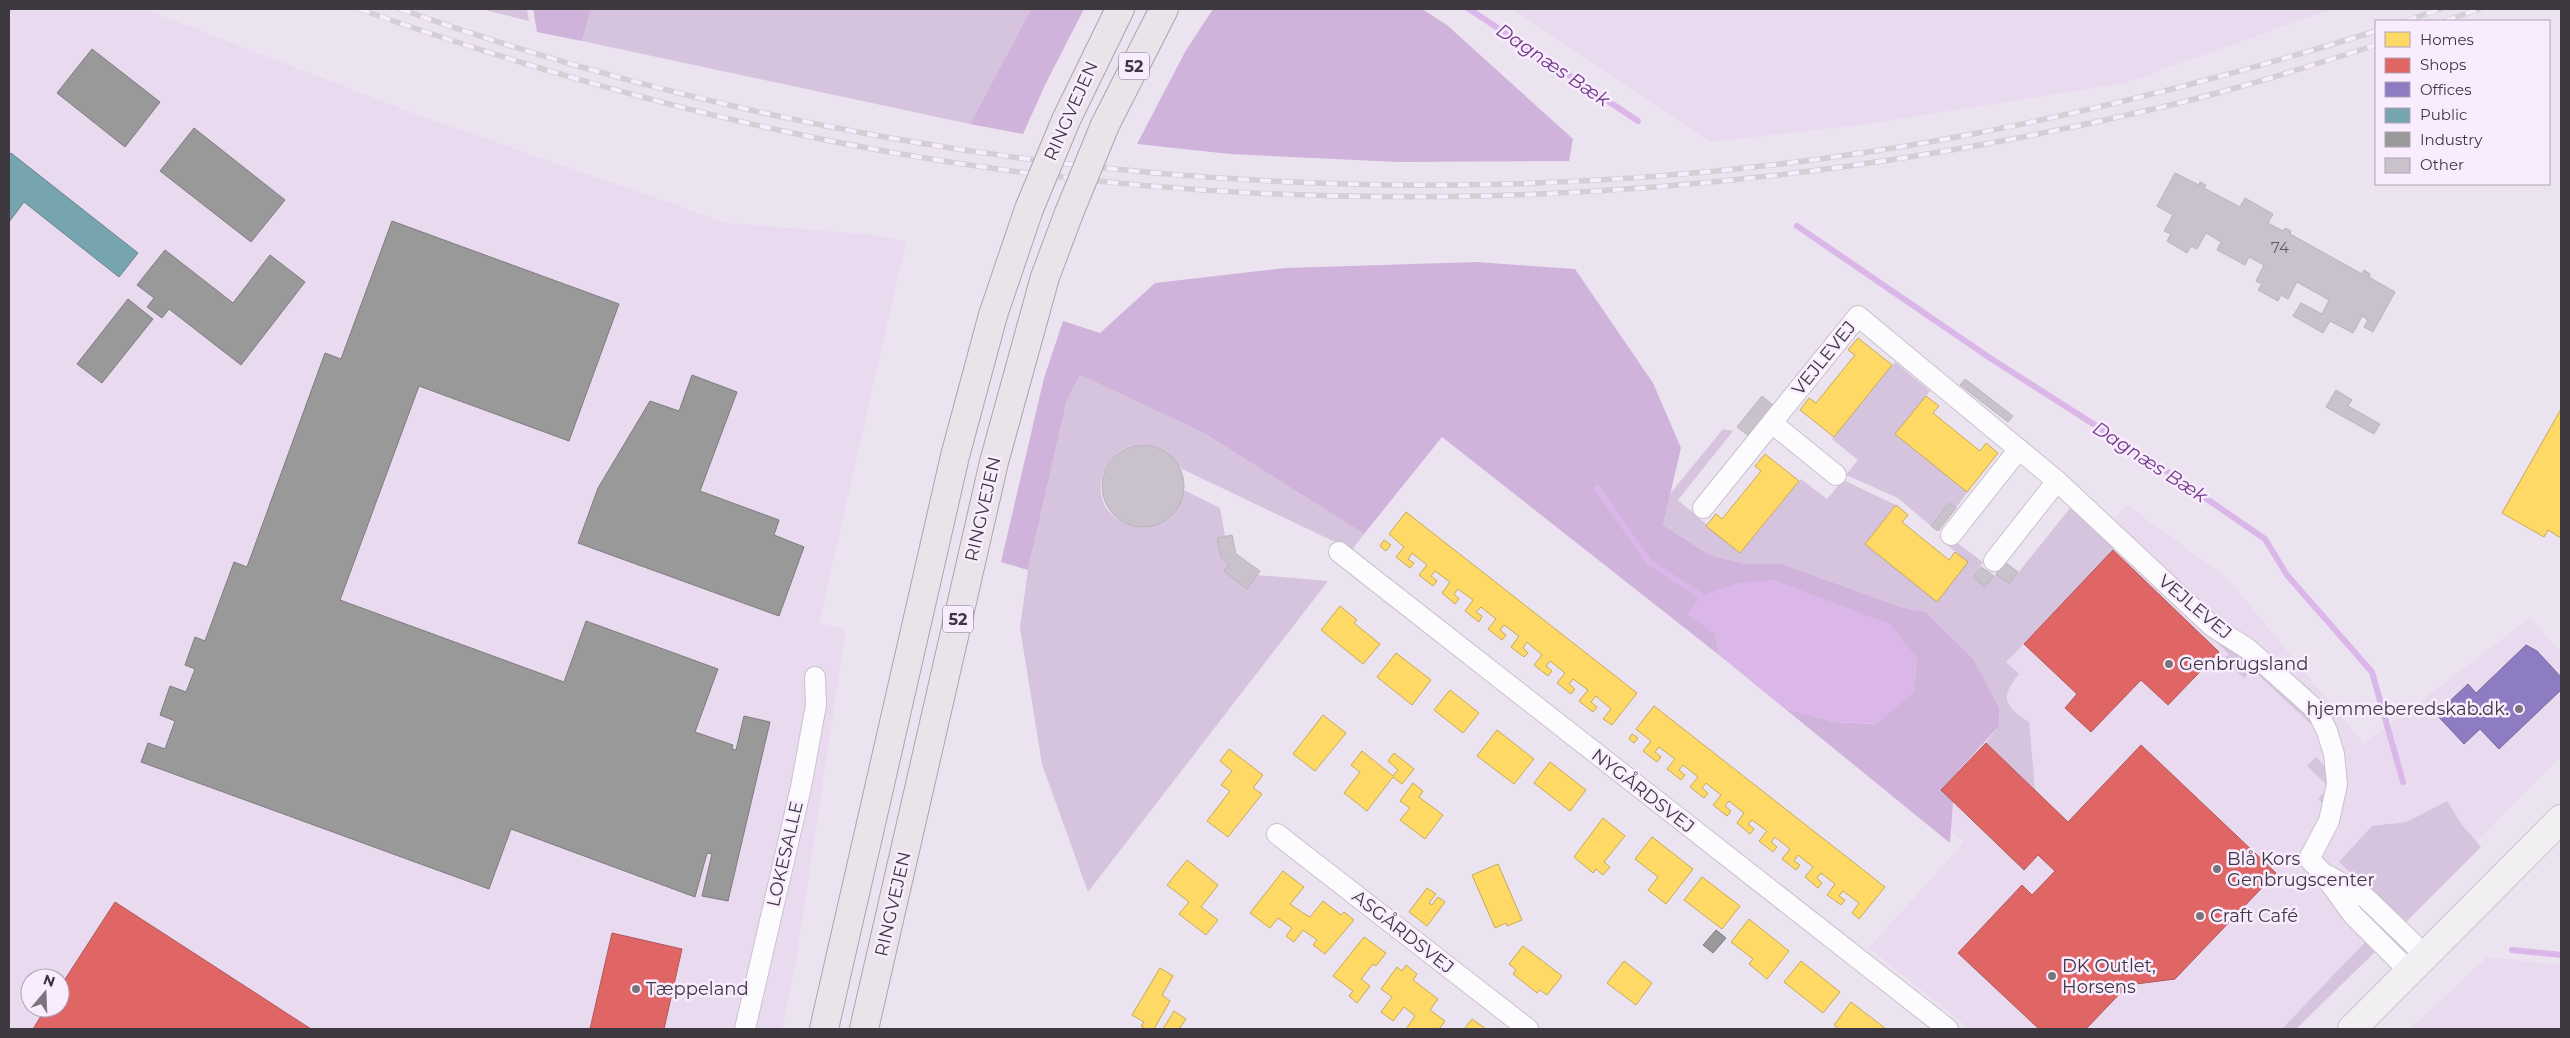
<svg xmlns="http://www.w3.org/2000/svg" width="2570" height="1038" viewBox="0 0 2570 1038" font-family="Montserrat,sans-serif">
<rect width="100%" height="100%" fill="#ece3f0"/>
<!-- built -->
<g fill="#e9daf0" fill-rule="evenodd">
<path d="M 9,9 L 144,9 L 418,115 L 727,223 L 874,235 L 906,242 L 819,623 L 846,629 L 796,961 L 782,1029 L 9,1029 ZM 30,978 L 60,978 L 60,1008 L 30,1008 Z"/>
<polygon points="1512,9 2332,9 2125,83 1861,125 1710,142"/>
<polygon points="2127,505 2227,578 2364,744 2530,618 2561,652 2561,756 2294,1029 1970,1029 1869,948 1964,842 1871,764"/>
<polygon points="2487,957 2561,965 2561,1029 2410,1029"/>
</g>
<!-- green -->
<g fill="#d6c3de">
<polygon points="482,9 527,9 529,21"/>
<polygon points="591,9 1031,9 970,124 582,41"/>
<polygon points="1895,362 1930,391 1895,434 1967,492 1956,508 1949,503 1931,526 1898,498 1846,475 1858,460 1832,439"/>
<path d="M 1080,375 L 1204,433 L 1364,534 L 1352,550 L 1182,469 C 1129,402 1070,490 1119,520 C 1130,526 1140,528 1152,525 C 1170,521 1179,507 1184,490 L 1220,508 L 1225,536 L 1217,538 L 1221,557 L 1229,564 L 1224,571 L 1246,588 L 1257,575 L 1328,581 L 1088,892 L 1042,764 L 1020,628 L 1028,570 L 1067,400 Z"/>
<path d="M 1723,429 L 1733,431 L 1678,500 L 1740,553 L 1801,479 L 1827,499 L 1843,480 L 1896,505 L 1865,544 L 1937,601 L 1968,562 L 1947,545 L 1952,539 L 1983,562 L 1973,577 L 1985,587 L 1996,574 L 2009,584 L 2071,507 L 2117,547 L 2006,662 L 2019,674 C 1999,698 2005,706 2029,722 L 2035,789 L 1986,743 L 1999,726 L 1925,612 L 1901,607 L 1782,564 L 1745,564 L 1710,555 L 1663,525 L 1670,494 Z"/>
<polygon points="2213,639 2241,655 2308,716 2314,727 2252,669 2244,678 2224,660 2229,654"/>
<path d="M 2316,757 C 2333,772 2332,785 2325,805 L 2318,799 L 2329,787 L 2307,766 Z"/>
<polygon points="2447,801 2462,825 2481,847 2404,924 2339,862 2372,826 2407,822"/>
<polygon points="2367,940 2377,950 2296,1029 2282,1029"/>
</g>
<!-- forest -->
<g fill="#d0b3db">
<polygon points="533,9 591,9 582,41 537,32"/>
<polygon points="1031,9 1084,9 1045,85 1023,134 970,124"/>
<polygon points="1213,9 1422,9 1447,25 1573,139 1569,161 1398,162 1230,154 1137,144 1185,52"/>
<polygon points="1476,262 1575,269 1653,383 1681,448 1663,525 1710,555 1745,564 1782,564 1901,607 1925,612 1973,659 1999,708 1999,726 1941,790 1953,802 1950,843 1784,708 1834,722 1875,724 1913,692 1917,658 1716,635 1719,655 1442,437 1364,534 1204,433 1080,375 1067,400 1028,570 1001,562 1044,378 1063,321 1100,333 1155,283 1286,268"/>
</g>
<!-- water -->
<polygon fill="#dab7e8" points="1774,580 1890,624 1917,658 1913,693 1875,724 1834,722 1784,708 1719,655 1716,635 1687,614 1701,596 1738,583"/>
<!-- homes -->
<g fill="#ffd966" stroke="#c5a95b">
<polygon points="1858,338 1892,365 1834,437 1800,410 1809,398 1816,403 1855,355 1848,350"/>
<polygon points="1926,396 1939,406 1933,413 1980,451 1986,443 1998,453 1967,492 1895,434"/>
<polygon points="2561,409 2561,538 2548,530 2544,537 2502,513"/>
<polygon points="1765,454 1799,481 1740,553 1706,526 1716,514 1722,519 1761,471 1755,466"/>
<polygon points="1896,505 1908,515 1902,522 1949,560 1955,552 1968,562 1937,602 1865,544"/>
<polygon points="1406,512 1637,693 1612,725 1603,719 1611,709 1596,696 1591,702 1597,707 1593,712 1579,701 1588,690 1573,679 1569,684 1575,689 1571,694 1557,683 1565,673 1550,661 1546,666 1552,671 1548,676 1534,665 1542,655 1527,642 1523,648 1528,653 1524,657 1511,647 1519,636 1504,625 1500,630 1506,635 1502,640 1488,629 1496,619 1481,607 1476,612 1482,616 1479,622 1465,611 1473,600 1458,589 1454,594 1459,599 1455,604 1442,593 1450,582 1435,571 1431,576 1437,581 1433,586 1419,575 1427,565 1412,553 1408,559 1414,563 1410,568 1396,557 1404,547 1389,534"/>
<polygon points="1384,540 1391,545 1386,551 1380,546"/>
<polygon points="1340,606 1357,620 1354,623 1380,644 1363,664 1321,630"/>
<polygon points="1396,653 1431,680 1412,705 1377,677"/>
<polygon points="1450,690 1479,713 1463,733 1434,710"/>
<polygon points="1654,706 1885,887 1859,919 1852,913 1859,903 1843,891 1839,896 1845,900 1841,905 1827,895 1835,884 1821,873 1817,878 1822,883 1818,888 1805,877 1813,867 1798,855 1794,861 1800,865 1796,870 1782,859 1790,849 1775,837 1771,842 1777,847 1773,852 1759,841 1767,831 1752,820 1748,824 1754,829 1750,834 1737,823 1744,813 1729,801 1725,806 1731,811 1727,816 1713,805 1721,795 1706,783 1702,788 1708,793 1704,798 1690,787 1698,777 1683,765 1679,770 1685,775 1681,780 1667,769 1675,759 1659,747 1655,752 1661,757 1657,762 1643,751 1651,741 1636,729"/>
<polygon points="1323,715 1346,733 1315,771 1293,754"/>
<polygon points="1497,730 1534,759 1514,784 1477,756"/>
<polygon points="1632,734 1638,738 1634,743 1629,739"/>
<polygon points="1229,749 1263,775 1253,788 1262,794 1228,837 1207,821 1230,791 1221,785 1232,771 1220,761"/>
<polygon points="1362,751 1393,776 1398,770 1388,761 1394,753 1414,769 1402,784 1393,777 1367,811 1344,793 1360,772 1351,765"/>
<polygon points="1550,762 1586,790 1570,811 1534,783"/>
<polygon points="1413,783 1423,791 1419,797 1443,815 1425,839 1400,820 1410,808 1400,801"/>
<polygon points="1603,818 1625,836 1604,862 1610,867 1603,875 1596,869 1593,873 1574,857"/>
<polygon points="1652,837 1693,869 1666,904 1648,890 1658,877 1635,859"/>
<polygon points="1187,860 1218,885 1201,907 1218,920 1206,935 1179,914 1189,902 1167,885"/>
<polygon points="1498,864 1522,920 1507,926 1506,923 1495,928 1472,875"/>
<polygon points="1283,871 1304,887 1290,904 1303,913 1310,917 1323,901 1341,915 1344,912 1354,920 1325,954 1313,945 1317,940 1303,930 1294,942 1286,936 1292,928 1278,918 1270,928 1250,913"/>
<polygon points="1702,877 1740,906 1722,929 1684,900"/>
<polygon points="1427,888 1436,894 1429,903 1432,905 1438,897 1445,902 1427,926 1409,912"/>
<polygon points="1749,919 1789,951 1767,979 1749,964 1753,959 1731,942"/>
<polygon points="1364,937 1386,953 1376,966 1373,964 1361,979 1370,986 1357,1003 1349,996 1353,991 1333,976"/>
<polygon points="1523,946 1562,976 1547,995 1540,990 1537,993 1513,974 1516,970 1509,964"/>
<polygon points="1624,961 1652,983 1636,1005 1607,983"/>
<polygon points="1801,961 1840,992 1823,1013 1784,982"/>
<polygon points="1406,965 1417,974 1413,980 1438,999 1430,1010 1445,1021 1439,1029 1406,1029 1415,1016 1404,1007 1393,1021 1381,1012 1392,997 1381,989 1397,967 1402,971"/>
<polygon points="1160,968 1173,976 1162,995 1170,1001 1154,1029 1146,1029 1141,1026 1144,1022 1132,1015"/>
<polygon points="1851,1002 1886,1029 1839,1029 1834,1025"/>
<polygon points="1174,1011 1186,1019 1179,1029 1163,1029"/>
<polygon points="1472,1019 1486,1029 1464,1029"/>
</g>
<!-- shops -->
<g fill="#e06666" stroke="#af585b">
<polygon points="2113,550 2219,652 2168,705 2141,680 2091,732 2065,708 2077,694 2024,644"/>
<polygon points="1986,743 2068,822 2141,745 2276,873 2175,979 2128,985 2086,1029 2039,1029 1958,953 2022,885 2032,895 2055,871 2038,855 2024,870 1941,790"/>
<polygon points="115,902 311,1029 33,1029 46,1008 60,1008 60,987"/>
<polygon points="612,933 682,949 664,1029 590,1029"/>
</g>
<!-- offices -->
<polygon fill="#8e7cc3" stroke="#76689c" points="2526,645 2537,651 2561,677 2561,690 2499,749 2480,729 2464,744 2436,714 2468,684 2476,693"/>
<!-- public -->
<polygon fill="#76a5af" stroke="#65848e" points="11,153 138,253 119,277 24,202 9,222 9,156"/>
<!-- industry -->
<g fill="#999" stroke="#7e7c7f">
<polygon points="92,49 160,102 125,147 57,93"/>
<polygon points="194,128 285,200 251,242 160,171"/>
<polygon points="392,221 619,304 569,441 419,386 340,600 564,682 586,621 718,669 695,732 733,745 732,749 736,750 744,716 770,722 728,901 702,896 712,854 707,853 695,897 511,829 489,889 141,762 148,743 165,749 175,721 160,715 170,686 186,692 195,669 185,665 195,637 205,641 234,562 247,567 325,353 341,359"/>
<polygon points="165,250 233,303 270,255 305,282 241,365 169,309 162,318 147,307 154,298 137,285"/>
<polygon points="128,299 153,319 102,383 77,364"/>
<polygon points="692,375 737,392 700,491 779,520 774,535 804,547 779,616 578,543 598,488 650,401 679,411"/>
<polygon points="1716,930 1726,938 1713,953 1703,945"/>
</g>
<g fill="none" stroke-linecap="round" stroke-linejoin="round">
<!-- stream -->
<g stroke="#dab7e8" stroke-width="6">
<polyline points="1469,9 1638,121"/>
<polyline points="1797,226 1990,358 2159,466 2265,539 2287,575 2372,672 2403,782"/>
<polyline points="1597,488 1649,562 1701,596"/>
<polyline points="2512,950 2561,955"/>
</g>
</g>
<!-- building -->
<g fill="#c9c2cc" stroke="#bab3bd">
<polygon points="2175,173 2199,185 2200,182 2206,185 2204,188 2240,207 2245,198 2273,214 2268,223 2283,231 2285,228 2291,231 2290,234 2362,274 2364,270 2370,274 2369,277 2395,292 2373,332 2364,327 2368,320 2362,316 2353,333 2330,321 2323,333 2293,316 2301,303 2322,314 2329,300 2297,282 2288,299 2281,295 2278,301 2258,290 2262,284 2256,281 2264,265 2249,257 2245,265 2217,250 2221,242 2206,233 2197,249 2191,246 2187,253 2167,241 2171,234 2164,231 2173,215 2157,206"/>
<polygon points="1965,379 2013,416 2008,422 1960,385"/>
<polygon points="2336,390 2352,400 2348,406 2380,424 2374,434 2326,407"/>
<polygon points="1762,396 1774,406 1750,437 1737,427"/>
<circle cx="1143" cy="486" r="41"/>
<polygon points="1949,503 1956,508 1938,531 1931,526"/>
<polygon points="1232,535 1236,554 1260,571 1247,589 1224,571 1229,564 1221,557 1217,538"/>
<polygon points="2005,562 2018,572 2009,584 1996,574"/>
<polygon points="1981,567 1994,576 1985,587 1973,577"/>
</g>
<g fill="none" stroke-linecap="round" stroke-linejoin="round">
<!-- street casing -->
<g stroke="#c9c2cc" stroke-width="22">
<g id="street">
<polyline points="1772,423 1836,475"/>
<polyline points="1703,508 1858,316 2057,481 2212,626 2248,649 2317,711 2327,731 2334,754 2337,784 2329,821 2309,859 2322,872 2353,915 2410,972"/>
<polyline points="1951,535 2019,449"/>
<polyline points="1339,552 1948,1029"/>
<polyline points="1994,561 2057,481"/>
<polyline points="1277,834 1528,1029"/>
<polyline points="2329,876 2366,898 2425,955"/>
<polyline points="745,1029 801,787 816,705 815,677"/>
</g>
</g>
<!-- secondary casing -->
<g stroke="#c9c2cc" stroke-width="30">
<polyline id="secondary" points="2352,1029 2561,819"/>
</g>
<!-- primary casing -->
<g stroke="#ada3b1" stroke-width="30">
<g id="primary">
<polyline points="1066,120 1120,9"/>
<polyline points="1105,125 1164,9"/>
<polyline points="824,1029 955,456 993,315 1029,209"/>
<polyline points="864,1029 994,462 1045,277 1069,213"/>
</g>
</g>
<!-- street -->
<use href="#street" stroke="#fcfbfd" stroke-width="20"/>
<!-- secondary -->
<use href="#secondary" stroke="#f2eff3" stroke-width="28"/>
<!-- primary -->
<use href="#primary" stroke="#e8e4e9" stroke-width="28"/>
<!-- rail casing -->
<g stroke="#d2d0d4" stroke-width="5.5">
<g id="rail">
<path d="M 359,9 C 515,64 674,110 836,142 C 1273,228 1726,210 2158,108 C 2232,91 2304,68 2376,45"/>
<path d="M 400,9 C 885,181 1427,231 1935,141 C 2085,114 2231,76 2376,31"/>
<polyline points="2406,21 2440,9"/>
<polyline points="2445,21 2479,9"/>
</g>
</g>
<!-- rail -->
<use href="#rail" stroke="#f9ecff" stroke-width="4" stroke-dasharray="11" stroke-linecap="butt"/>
<!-- primary-bridge casing -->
<g stroke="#ada3b1" stroke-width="30" stroke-linecap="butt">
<g id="primary-bridge">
<polyline points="1029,209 1066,120"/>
<polyline points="1069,213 1105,125"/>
</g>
</g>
<!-- primary-bridge -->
<use href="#primary-bridge" stroke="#e8e4e9" stroke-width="28"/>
</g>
<!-- markers -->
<g fill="#7b747e" stroke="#f9ecff" stroke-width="2">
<circle cx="2169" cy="664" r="5"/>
<circle cx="2519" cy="709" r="5"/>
<circle cx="2217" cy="869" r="5"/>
<circle cx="2200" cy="916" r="5"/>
<circle cx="2052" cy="976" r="5"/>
<circle cx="636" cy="989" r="5"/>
</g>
<g text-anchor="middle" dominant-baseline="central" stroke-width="5" stroke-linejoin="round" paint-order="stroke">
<!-- number labels -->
<g font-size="15" fill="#615a64">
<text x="2280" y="247">74</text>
</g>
<!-- shield labels -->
<g fill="#f9ecff" stroke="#766e7a" stroke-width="1">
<rect x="1119" y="52.5" width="30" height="27" rx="4"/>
<rect x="943" y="605.5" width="30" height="27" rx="4"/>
</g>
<g font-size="16" font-weight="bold" fill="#3e3841">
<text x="1134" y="66">52</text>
<text x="958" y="619">52</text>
</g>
<!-- street labels -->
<g font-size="18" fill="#3e3841" stroke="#f9ecff">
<text transform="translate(1071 111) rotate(-66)">RINGVEJEN</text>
<text transform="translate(1824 358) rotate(-51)">VEJLEVEJ</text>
<text transform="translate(983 509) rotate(-77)">RINGVEJEN</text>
<text transform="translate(2195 607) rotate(40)">VEJLEVEJ</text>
<text transform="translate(1643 791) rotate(38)">NYGÅRDSVEJ</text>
<text transform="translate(785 854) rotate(-77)">LOKESALLE</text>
<text transform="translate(893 904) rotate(-77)">RINGVEJEN</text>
<text transform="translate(1403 932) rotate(38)">ASGÅRDSVEJ</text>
</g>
<!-- poi labels -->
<g font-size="18" fill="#3e3841" stroke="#f9ecff" text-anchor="start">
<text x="2179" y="664">Genbrugsland</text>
<text x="2509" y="709" text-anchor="end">hjemmeberedskab.dk.</text>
<text x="2227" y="859">Blå Kors<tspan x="2227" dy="21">Genbrugscenter</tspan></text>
<text x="2210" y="916">Craft Café</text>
<text x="2062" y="966">DK Outlet,<tspan x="2062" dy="21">Horsens</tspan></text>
<text x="646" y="989">Tæppeland</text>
</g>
<!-- water labels -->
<g font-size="19" font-style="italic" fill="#713985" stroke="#f9ecff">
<text transform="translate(1553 65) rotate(34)">Dagnæs Bæk</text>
<text transform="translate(2150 462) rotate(33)">Dagnæs Bæk</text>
</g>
</g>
<!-- border -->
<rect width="2570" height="1038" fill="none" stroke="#3e3841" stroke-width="20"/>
<!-- legend -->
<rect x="2375" y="20" width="175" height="165" fill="#f9ecff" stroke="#aea4b3"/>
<rect x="2385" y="32" width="25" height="15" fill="#ffd966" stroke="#aea4b3"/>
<text x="2420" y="45" font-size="15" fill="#3e3841">Homes</text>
<rect x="2385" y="58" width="25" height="15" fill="#e06666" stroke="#aea4b3"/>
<text x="2420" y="70" font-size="15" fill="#3e3841">Shops</text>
<rect x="2385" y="82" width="25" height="15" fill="#8e7cc3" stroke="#aea4b3"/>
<text x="2420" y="95" font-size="15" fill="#3e3841">Offices</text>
<rect x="2385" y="108" width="25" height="15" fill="#76a5af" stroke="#aea4b3"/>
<text x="2420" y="120" font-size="15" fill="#3e3841">Public</text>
<rect x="2385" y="132" width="25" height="15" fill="#999999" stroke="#aea4b3"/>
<text x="2420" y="145" font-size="15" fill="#3e3841">Industry</text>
<rect x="2385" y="158" width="25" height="15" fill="#c9c2cc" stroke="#aea4b3"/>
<text x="2420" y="170" font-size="15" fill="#3e3841">Other</text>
<!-- north arrow -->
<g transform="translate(45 993) rotate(19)"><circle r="24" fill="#f9ecff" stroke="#aea4b3"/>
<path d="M0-4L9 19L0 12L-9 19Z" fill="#7b747e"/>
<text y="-8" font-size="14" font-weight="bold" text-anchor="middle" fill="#3e3841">N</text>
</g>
</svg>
